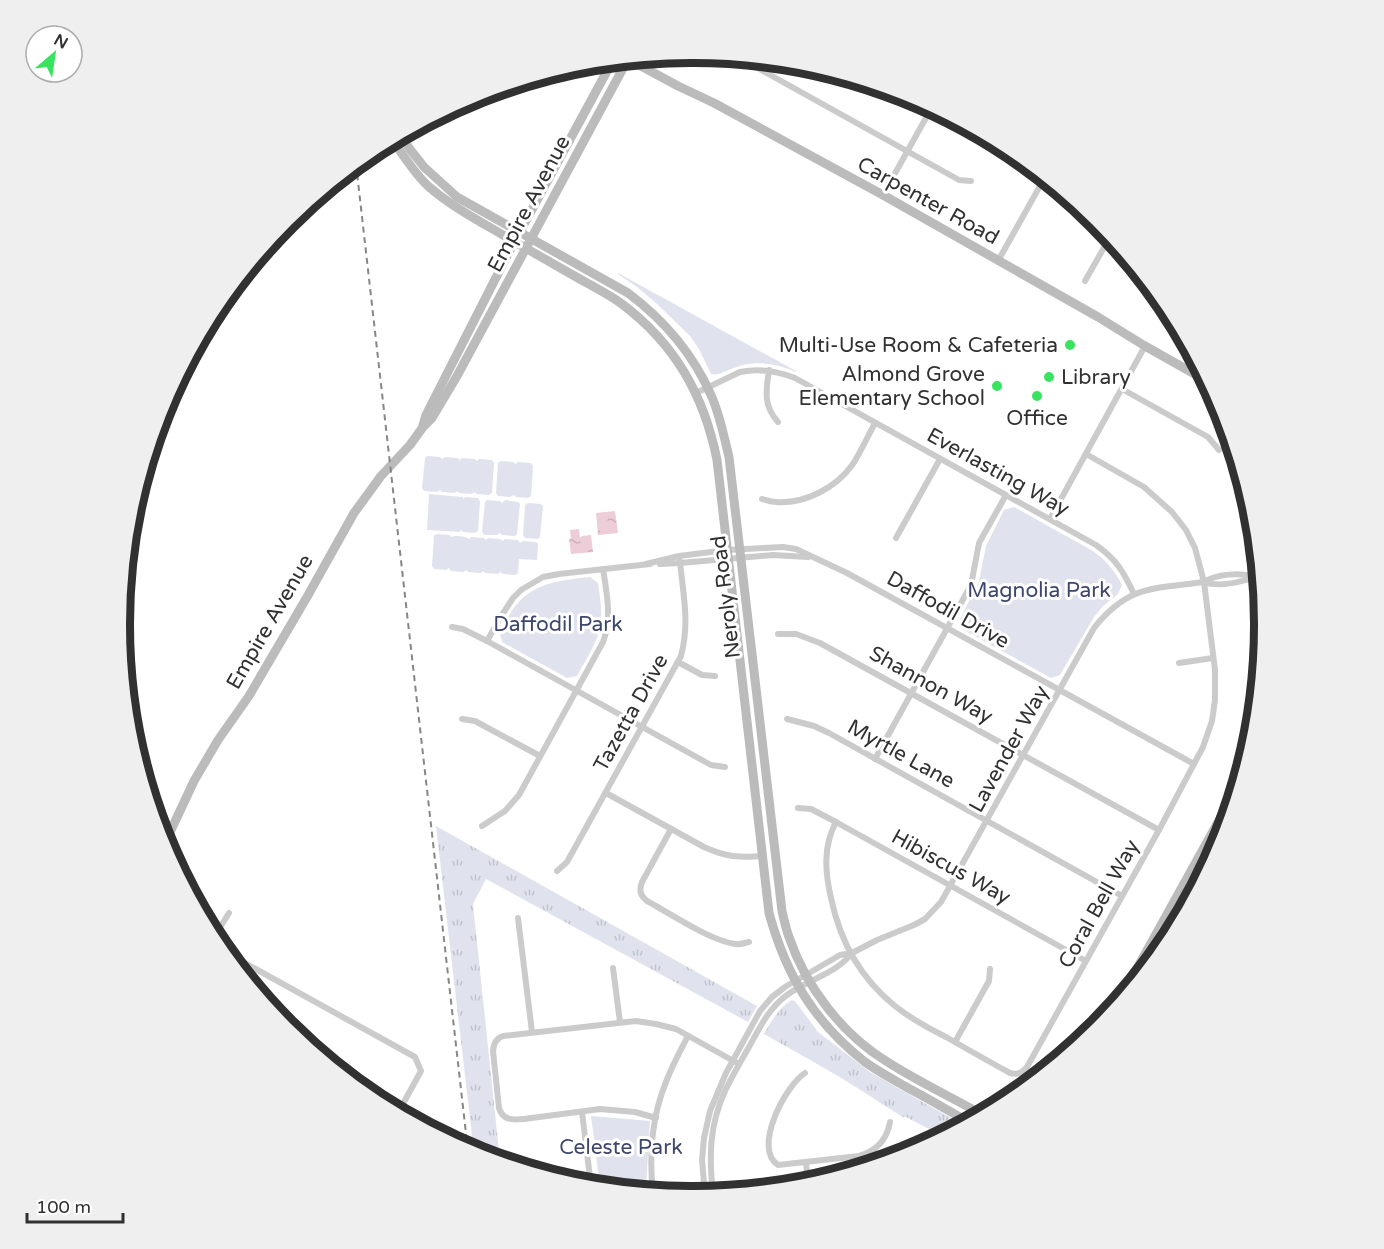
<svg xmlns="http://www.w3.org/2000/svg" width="1384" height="1249" viewBox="0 0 1384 1249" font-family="'Varela Round',sans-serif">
<defs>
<pattern id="grass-tufts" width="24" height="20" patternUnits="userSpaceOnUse" patternTransform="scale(1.5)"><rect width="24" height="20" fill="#e0e3ed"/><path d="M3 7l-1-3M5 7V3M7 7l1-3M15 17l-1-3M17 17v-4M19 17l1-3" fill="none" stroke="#c1c3cc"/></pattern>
<pattern id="water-ripples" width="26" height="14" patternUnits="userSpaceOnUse" patternTransform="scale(1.5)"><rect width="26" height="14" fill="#edcdd7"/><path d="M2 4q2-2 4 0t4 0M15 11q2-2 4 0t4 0" fill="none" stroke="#ccb0b9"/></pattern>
</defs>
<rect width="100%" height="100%" fill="#fff"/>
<!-- grass -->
<g fill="url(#grass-tufts)">
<polygon points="436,826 757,1006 748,1022 486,879 473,904 500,1161 474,1153"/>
<path d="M 792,1000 L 795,1001 L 818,1032 L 870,1072 L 963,1125 L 942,1136 L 906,1117 L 902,1117 C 895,1111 887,1108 879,1102 C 842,1077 803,1056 764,1034 C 771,1022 779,1007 792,1000 Z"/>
</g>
<!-- green -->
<g fill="#e0e3ed">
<path d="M 618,273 L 796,371 L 796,372 C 776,363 755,360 734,368 C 726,370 720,376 711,374 L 699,349 L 690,336 L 656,303 L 637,287 L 618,274 Z"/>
<polygon points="427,456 440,457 442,459 445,457 457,458 460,460 462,458 475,459 477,461 479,459 492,460 494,463 492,493 489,495 477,494 474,492 472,494 459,493 457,491 455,493 442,492 440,490 437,492 424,491 422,488 425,458"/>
<polygon points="501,461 513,462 516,464 518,462 531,463 533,466 531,496 528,498 516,497 514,495 510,497 498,496 496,493 498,463"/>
<polygon points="429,494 463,497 463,499 465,497 478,498 480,501 478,531 475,533 463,532 461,530 460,532 427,530"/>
<polygon points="487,500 500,501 502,503 505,500 518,502 520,504 517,534 515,536 502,535 500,533 497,535 485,535 482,532 485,502"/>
<polygon points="528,503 541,504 543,506 540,537 538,539 525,538 523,535 525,505"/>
<path d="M 1014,507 L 1093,551 C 1106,560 1115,571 1122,585 L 1118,594 L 1103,606 L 1094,617 L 1060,675 L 1051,678 L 962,629 L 960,619 L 979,581 L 986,546 L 1004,510 Z"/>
<path d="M 436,534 L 449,535 L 451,537 C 456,535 465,536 469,539 L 471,537 L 484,538 L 486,540 L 488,538 L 500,539 L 503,541 L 505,539 L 518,540 L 520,543 L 523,541 L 536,542 L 538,544 L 537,560 L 519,559 L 518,573 L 515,575 L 503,574 L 500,572 L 498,574 L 485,573 L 483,571 L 481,573 L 468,572 L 466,570 L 464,572 L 451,571 L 449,568 L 446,570 L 434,569 L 432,566 L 434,536 Z"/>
<path d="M 590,577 L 598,583 C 600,596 602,609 601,622 C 599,641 586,659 577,676 L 567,678 L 502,642 L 500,633 C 505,623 510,612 517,604 C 536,582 563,580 590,577 Z"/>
<polygon points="591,1116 650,1121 646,1187 628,1190 600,1187"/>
</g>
<!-- water -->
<g fill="url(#water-ripples)">
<polygon points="615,511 618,533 598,535 596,513"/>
<polygon points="579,529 580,538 582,536 591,535 593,552 571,554 569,539 571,538 570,530"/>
</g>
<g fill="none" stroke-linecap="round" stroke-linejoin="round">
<!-- street -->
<g stroke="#cbcbcb" stroke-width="6">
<polyline points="738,57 959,180 971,181"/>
<polyline points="883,195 932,107"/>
<polyline points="998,261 1045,177"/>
<polyline points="1085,281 1110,237"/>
<path d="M 769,370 C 766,391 763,405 778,422"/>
<polyline points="1122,389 1208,437 1219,450"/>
<path d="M 696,393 L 740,372 C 760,368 777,371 795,378 L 1096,545 C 1117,560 1123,571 1134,594"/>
<path d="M 762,499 C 766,500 771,502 776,502 C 805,504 836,488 853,464 C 861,451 868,436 875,423"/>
<polyline points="1050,519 1145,346"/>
<polyline points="896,538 940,459"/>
<polyline points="646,564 679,556 727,550 783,547 796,549 847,573 1194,764"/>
<polyline points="660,564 680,563 773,555 808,557"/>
<path d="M 1204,582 C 1220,588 1241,582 1256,577"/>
<polyline points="452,627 463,629 487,641 711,765 725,767"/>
<polyline points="778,634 796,634 820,643 1159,830"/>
<polyline points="487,641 500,618 513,598 521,590 543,577 559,574 650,564"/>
<polyline points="678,662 702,675 715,676"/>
<polyline points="1179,663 1213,658"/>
<polyline points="462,719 475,721 540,756"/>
<polyline points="787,719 814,726 829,733 1122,896"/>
<polyline points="875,759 971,585 979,543 1006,495"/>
<path d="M 606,793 L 704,847 C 726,857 739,858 763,856"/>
<polyline points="798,808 811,809 836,822 1086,961"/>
<path d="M 836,822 C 823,846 825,872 831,898 C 840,941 860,978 895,1006 C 910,1018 928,1028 946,1037 C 967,1049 988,1061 1010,1073 C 1018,1075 1022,1073 1027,1067 L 1159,830 L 1203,747 L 1212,721 L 1215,700 L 1215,670 L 1204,582 L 1195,548 L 1186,530 L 1172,512 L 1144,487 L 1086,454"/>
<path d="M 482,826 L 505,811 L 519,795 L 603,642 C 612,617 607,595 603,569"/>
<path d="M 671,829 L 642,882 C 639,891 640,895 647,901 C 671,914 709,940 735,944 C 740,945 744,943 749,942"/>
<path d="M 557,871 L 567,862 L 681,656 C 690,622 683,595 680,561"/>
<polyline points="190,893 191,891"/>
<polyline points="518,918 532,1032"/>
<polyline points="214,937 229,913"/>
<polyline points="225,952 415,1057 421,1071 398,1113"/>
<polyline points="613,968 620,1022"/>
<polyline points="955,1042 989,981 990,969"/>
<path d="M 805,1073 C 786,1085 752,1148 778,1165 L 859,1156 C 876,1151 887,1140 890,1122"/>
<polyline points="582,1112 591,1186"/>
<path d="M 656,1118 L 635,1112 L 600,1109 L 524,1119 C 513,1120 503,1121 499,1108 L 493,1051 C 494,1044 495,1039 503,1036 L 636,1021 L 656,1024 L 676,1029 L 739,1064"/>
<polyline points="806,1162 808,1184"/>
<path d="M 653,1193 C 649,1156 652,1116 666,1082 C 672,1066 680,1051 688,1036"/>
<polyline points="659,1193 706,1187"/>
<path d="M 713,1194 C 709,1157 709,1126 725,1091 C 732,1076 741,1061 749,1047 C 760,1027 769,1008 787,995 C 807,980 836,974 852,953"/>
<path d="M 705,1195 L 702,1160 L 704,1138 L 710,1111 L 726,1073 L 760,1011 L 772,997 L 785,987 L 840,955 L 852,953 L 877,940 L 914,925 L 925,919 L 941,902 L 1094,628 C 1129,584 1155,589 1204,582 C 1216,574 1241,572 1254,577"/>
</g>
<!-- secondary -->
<g stroke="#bbb" stroke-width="9">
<polyline points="628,59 678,86 714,103 883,195 1098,317 1145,346 1207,381"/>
<path d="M 401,135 L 409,148 L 424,167 L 457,197 L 628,293 C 664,320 693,354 711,395 C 720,415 724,437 729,457 L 782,911 C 784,920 786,929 789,937 C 806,987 842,1034 886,1061 C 917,1081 951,1097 983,1115"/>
<path d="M 392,139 C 403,155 414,173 428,186 C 452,207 481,222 508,238 C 529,250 550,262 571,274 C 588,284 607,293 622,304 C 675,344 704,395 717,460 L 769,913 C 786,975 814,1022 865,1062 C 879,1072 894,1080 908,1088 C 929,1099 949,1111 969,1122"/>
<polyline points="423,425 426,415 510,250 613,60"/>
<polyline points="1254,521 1252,549 1262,648"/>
<polyline points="164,845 194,781 218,740 249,696 307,597 354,513 381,476 410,445 423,427 432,418 457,376 628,59"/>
<polyline points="1119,1001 1237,788"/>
</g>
<!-- rail -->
<polyline stroke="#868686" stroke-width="2" stroke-dasharray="6 4.5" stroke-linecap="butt" points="356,164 468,1151"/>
</g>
<!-- markers -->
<g fill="#38e35f" stroke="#fff" stroke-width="2">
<circle cx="1070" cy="345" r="6"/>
<circle cx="1049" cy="377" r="6"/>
<circle cx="997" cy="386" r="6"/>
<circle cx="1037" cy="396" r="6"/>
</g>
<g text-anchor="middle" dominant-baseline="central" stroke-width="6" stroke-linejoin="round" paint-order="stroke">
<!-- street labels -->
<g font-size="21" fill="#313131" stroke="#fff">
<text transform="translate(928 201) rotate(29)">Carpenter Road</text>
<text transform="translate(529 204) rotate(-62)">Empire Avenue</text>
<text transform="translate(998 472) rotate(29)">Everlasting Way</text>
<text transform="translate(726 597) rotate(-97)">Neroly Road</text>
<text transform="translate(948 610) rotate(29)">Daffodil Drive</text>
<text transform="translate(270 622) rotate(-60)">Empire Avenue</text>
<text transform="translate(931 685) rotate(29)">Shannon Way</text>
<text transform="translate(631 713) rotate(-61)">Tazetta Drive</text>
<text transform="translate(1009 749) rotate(-61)">Lavender Way</text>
<text transform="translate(901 754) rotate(29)">Myrtle Lane</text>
<text transform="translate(951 867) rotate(29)">Hibiscus Way</text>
<text transform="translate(1099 904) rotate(-61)">Coral Bell Way</text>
</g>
<!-- poi labels -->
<g font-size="21" fill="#313131" stroke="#fff" text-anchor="end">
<text x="1058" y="345">Multi-Use Room &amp; Cafeteria</text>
<text x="985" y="374">Almond Grove<tspan x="985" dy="24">Elementary School</tspan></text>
<text x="1061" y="377" text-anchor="start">Library</text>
<text x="1037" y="418" text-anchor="middle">Office</text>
</g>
<!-- park labels -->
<g font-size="21" fill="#3e466d" stroke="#fff">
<text x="1039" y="590">Magnolia Park</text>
<text x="558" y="624">Daffodil Park</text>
<text x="621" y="1147">Celeste Park</text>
</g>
</g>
<!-- crop -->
<path d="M0 0H1384V1249H0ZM691 63H693A561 561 0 0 1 1254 624V625A561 561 0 0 1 693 1186H691A561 561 0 0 1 130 625V624A561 561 0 0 1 691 63Z" fill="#efefef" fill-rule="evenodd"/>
<path fill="none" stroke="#313131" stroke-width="8" d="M691 63H693A561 561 0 0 1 1254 624V625A561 561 0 0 1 693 1186H691A561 561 0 0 1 130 625V624A561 561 0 0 1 691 63Z"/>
<!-- north arrow -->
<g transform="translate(54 54) rotate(29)"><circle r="28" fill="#ffffff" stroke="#adadad" stroke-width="1.5"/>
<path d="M0-4.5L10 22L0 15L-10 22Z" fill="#38e35f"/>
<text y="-9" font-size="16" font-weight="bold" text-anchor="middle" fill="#313131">N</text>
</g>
<!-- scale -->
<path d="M27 1213v9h96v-9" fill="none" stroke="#313131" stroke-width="3"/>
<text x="36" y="1213" font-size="18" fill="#313131" stroke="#ffffff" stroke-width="4.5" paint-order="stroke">100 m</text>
</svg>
